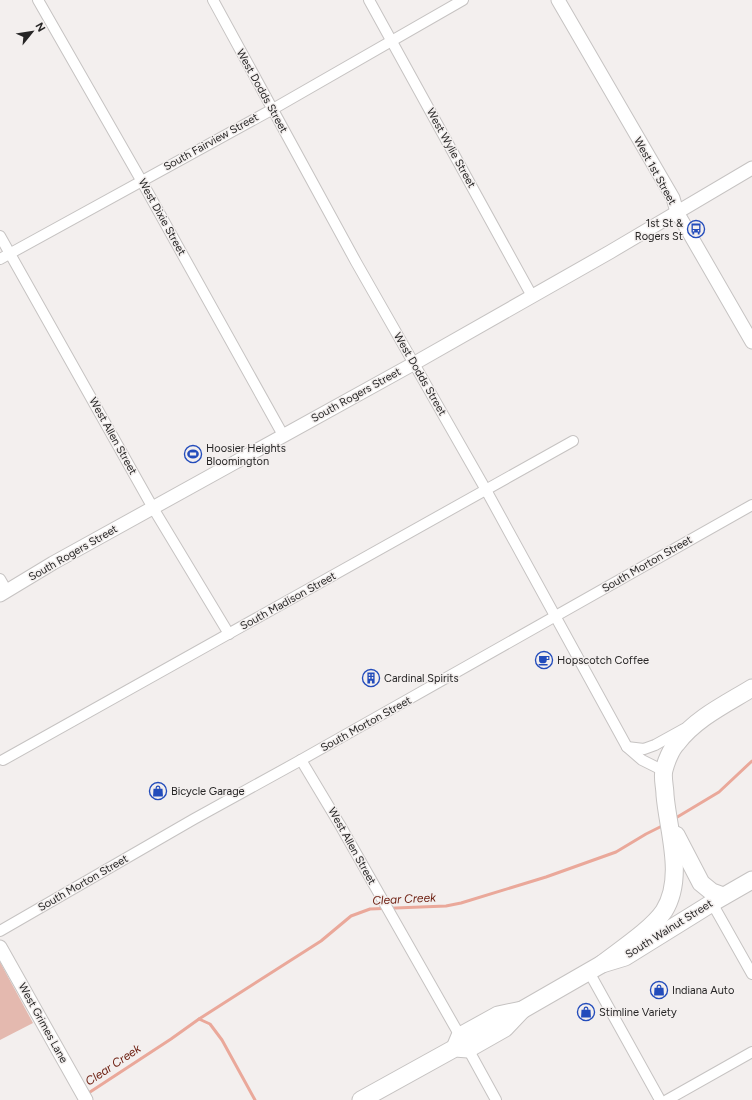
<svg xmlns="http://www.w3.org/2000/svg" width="752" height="1100" viewBox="0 0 752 1100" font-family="Figtree,sans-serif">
<rect width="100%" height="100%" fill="#f3efee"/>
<!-- green -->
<polygon fill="#e4b9af" points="0,962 33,1023 0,1040"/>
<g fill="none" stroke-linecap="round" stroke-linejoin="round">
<!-- stream -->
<g stroke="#eaa89a" stroke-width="3">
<polyline points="674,819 719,792 752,761"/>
<polyline points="199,1019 210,1024 222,1040 255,1100"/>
<polyline points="87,1094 171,1039 199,1019 321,941 351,916 370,909 446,906 461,903 546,877 616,852 646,834 664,825"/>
</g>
<!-- minor casing -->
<g stroke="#c6c3c2" stroke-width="12">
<g id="minor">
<polyline points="38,0 141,180 283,435"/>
<polyline points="213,0 356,262 486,490 627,747 642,760 664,771"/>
<polyline points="369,0 532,296"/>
<polyline points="0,236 153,508 229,634"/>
<polyline points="0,259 273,109 463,0"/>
<polyline points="0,579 7,591"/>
<polyline points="627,747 644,749 655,745 684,729"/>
<polyline points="3,760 573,441"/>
<polyline points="301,760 340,825 460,1036"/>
<polyline points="712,903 752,974"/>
<polyline points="0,931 194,819 301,760 752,505"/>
<polyline points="589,972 660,1100"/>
<polyline points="468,1049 496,1100"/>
<polyline points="667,1100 752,1052"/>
</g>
</g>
<!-- tertiary casing -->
<g stroke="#c6c3c2" stroke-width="15">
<g id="tertiary">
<polyline points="558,0 673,198 677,212 752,342"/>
<polyline points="0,595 53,563 413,364 610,252 752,168"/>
<polyline points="0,947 86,1100"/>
</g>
</g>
<!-- primary casing -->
<g stroke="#c6c3c2" stroke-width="19">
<g id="primary">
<polyline points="676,835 701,883 712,892 723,896"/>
<path d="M 602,964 C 620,950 652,929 664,911 C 685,877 668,831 665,795 C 665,787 662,777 664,770 C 666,762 671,749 677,743 C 696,718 726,704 752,688"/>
<polyline points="455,1048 460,1036 498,1015 522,1010 602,964 625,957 712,903 752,880"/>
<polyline points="361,1100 455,1048 468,1049 505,1028 522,1010"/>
</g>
</g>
<!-- minor -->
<use href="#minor" stroke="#fff" stroke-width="10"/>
<!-- tertiary -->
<use href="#tertiary" stroke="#fff" stroke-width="13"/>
<!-- primary -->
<use href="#primary" stroke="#fff" stroke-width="17"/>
</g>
<!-- icons -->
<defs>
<g id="bus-ring" transform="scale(0.9)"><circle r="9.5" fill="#f3efee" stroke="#234cbb" stroke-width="1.5"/><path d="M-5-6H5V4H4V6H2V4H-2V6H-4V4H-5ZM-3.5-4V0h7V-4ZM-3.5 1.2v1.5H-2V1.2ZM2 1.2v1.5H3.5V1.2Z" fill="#234cbb"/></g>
<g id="stadium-ring" transform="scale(0.9)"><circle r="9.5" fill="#f3efee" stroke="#234cbb" stroke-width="1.5"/><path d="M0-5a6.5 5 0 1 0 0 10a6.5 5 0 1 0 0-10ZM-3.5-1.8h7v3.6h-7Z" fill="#234cbb"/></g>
<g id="cafe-ring" transform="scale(0.9)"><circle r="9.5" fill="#f3efee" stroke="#234cbb" stroke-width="1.5"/><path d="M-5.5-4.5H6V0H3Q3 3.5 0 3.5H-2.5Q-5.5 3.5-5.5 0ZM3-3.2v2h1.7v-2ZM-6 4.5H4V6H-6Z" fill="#234cbb"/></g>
<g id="building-ring" transform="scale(0.9)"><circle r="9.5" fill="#f3efee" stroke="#234cbb" stroke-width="1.5"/><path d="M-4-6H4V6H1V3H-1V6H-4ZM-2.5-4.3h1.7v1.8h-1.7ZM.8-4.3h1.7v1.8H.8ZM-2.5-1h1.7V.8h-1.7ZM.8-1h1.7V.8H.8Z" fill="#234cbb"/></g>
<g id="shop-ring" transform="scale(0.9)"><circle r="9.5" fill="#f3efee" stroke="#234cbb" stroke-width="1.5"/><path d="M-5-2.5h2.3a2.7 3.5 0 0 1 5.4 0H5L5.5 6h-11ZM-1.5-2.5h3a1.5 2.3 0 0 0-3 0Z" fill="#234cbb"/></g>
</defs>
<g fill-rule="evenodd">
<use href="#bus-ring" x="696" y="229"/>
<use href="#stadium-ring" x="193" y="454"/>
<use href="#cafe-ring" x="544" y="660"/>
<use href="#building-ring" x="371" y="678"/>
<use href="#shop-ring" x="158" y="791"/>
<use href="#shop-ring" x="659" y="990"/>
<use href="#shop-ring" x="586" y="1012"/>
</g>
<g text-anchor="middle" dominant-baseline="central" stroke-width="3" stroke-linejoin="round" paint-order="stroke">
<!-- street labels -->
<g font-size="11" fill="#262525" stroke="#f3efee">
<text transform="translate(262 91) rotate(61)">West Dodds Street</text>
<text transform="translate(211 142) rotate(-29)">South Fairview Street</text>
<text transform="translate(451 148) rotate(61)">West Wylie Street</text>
<text transform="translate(655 171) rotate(61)">West 1st Street</text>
<text transform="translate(162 217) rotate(61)">West Dixie Street</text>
<text transform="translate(420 374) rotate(60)">West Dodds Street</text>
<text transform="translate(356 395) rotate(-29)">South Rogers Street</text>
<text transform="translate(113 436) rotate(61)">West Allen Street</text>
<text transform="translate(73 553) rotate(-30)">South Rogers Street</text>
<text transform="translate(647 564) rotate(-30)">South Morton Street</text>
<text transform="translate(288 601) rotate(-29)">South Madison Street</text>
<text transform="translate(366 724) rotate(-29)">South Morton Street</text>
<text transform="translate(352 846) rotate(61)">West Allen Street</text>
<text transform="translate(83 883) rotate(-30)">South Morton Street</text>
<text transform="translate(669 929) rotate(-32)">South Walnut Street</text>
<text transform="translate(43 1023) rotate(61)">West Grimes Lane</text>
</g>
<!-- poi labels -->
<g font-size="11" fill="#262525" stroke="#f3efee" text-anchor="start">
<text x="683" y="223" text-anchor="end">1st St &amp;<tspan x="683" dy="13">Rogers St</tspan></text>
<text x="206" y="448">Hoosier Heights<tspan x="206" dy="13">Bloomington</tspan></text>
<text x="557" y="660">Hopscotch Coffee</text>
<text x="384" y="678">Cardinal Spirits</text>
<text x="171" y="791">Bicycle Garage</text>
<text x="672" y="990">Indiana Auto</text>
<text x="599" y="1012">Stimline Variety</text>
</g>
<!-- water labels -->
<g font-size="12" font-style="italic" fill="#702315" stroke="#f3efee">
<text transform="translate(404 899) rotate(-3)">Clear Creek</text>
<text transform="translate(113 1065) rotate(-34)">Clear Creek</text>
</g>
</g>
<!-- north arrow -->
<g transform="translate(32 32) rotate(60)" stroke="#f3efee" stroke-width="3" paint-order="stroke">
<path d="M0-3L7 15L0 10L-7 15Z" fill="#262525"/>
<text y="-6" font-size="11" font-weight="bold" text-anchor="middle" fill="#262525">N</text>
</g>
</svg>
